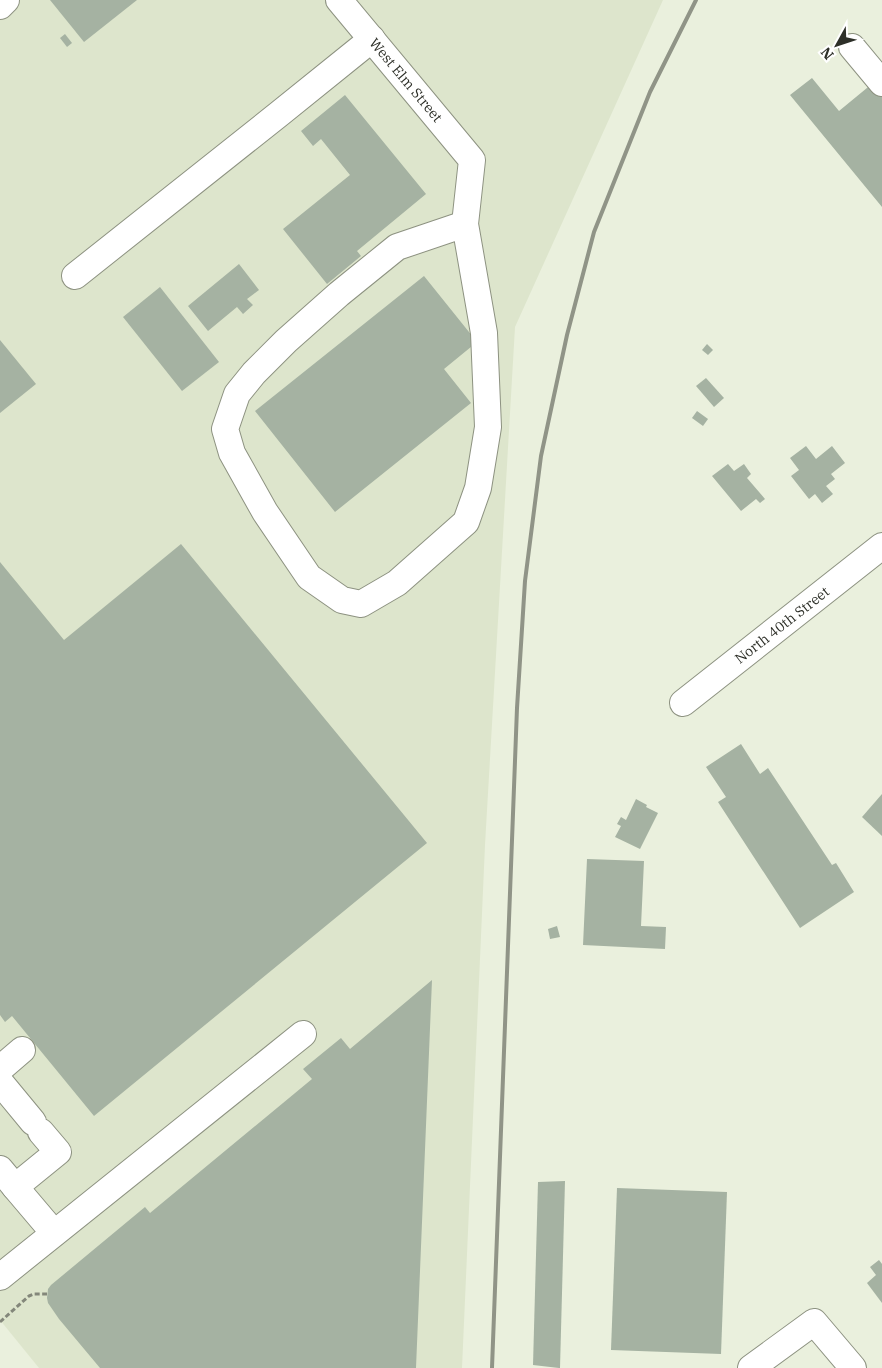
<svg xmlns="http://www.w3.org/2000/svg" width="882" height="1368" viewBox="0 0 882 1368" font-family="'IBM Plex Serif',serif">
<rect width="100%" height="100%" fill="#eaf0dd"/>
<!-- built -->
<polygon fill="#dde5cc" points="0,0 663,0 515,327 485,845 462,1368 39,1368 0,1320"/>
<!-- building -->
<g fill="#a5b2a2">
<polygon points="50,0 137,0 84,42"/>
<polygon points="65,34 72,43 67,47 60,38"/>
<polygon points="812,78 839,111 873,83 882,95 882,207 790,95"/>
<polygon points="345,95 426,194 357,251 361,256 327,284 283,229 350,175 321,139 313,146 301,131"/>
<polygon points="239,264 259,290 247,299 253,305 243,314 237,307 208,331 188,306"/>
<polygon points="424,276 477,342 444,369 471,403 335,512 255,411"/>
<polygon points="160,287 219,362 182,391 123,317"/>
<polygon points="0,340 36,384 0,413"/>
<polygon points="707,344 713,350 708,355 702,350"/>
<polygon points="706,378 724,398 714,407 696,386"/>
<polygon points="697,411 708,419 703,426 692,418"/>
<polygon points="806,446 816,459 832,446 845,463 831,474 835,479 826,486 833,494 822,503 815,494 809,499 791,476 799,470 790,458"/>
<polygon points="728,464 734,471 744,464 751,474 747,478 765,499 760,503 756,499 741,511 712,476"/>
<polygon points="181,544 427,843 94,1116 12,1016 5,1022 0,1015 0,562 64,640"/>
<polygon points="741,744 760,774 768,768 832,865 836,863 854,892 800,928 718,802 726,797 706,767"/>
<polygon points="882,794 882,836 862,817"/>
<polygon points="636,799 647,805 646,807 658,813 640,849 615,837 621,826 617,824 621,817 626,820"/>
<polygon points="587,859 644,861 641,926 666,927 665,949 583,945"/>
<polygon points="557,926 560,937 550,939 548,929"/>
<polygon points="432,980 416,1368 100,1368 59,1319 48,1303 47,1298 48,1289 51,1285 145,1207 150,1213 312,1079 303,1069 341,1038 350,1049"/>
<polygon points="565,1181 560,1368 559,1368 533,1365 538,1182"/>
<polygon points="617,1188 727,1192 721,1354 611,1350"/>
<polygon points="879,1260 882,1264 882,1303 867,1283 876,1275 870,1267"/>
</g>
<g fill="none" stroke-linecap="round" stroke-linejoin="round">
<!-- minor casing -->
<g stroke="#8d9281" stroke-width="28">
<g id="minor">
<polyline points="339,0 472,160 465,224 484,333 488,427 478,488 466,522 397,583 361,604 342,600 309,577 265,512 232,453 225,429 237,394 254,373 286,341 339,294 397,247 465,224"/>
<polyline points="0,6 6,0"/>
<polyline points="852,47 882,83"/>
<polyline points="75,276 279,114 372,39"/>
<polyline points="683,703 882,546"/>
<polyline points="0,1069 22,1050"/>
<polyline points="0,1082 33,1122"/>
<polyline points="0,1169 15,1187 58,1152 41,1132"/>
<polyline points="15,1187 54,1233"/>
<polyline points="0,1277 303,1034"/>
<polyline points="751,1368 814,1322 853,1368"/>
</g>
</g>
<!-- path -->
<polyline stroke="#83877a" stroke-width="3" stroke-dasharray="5 2.5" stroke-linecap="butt" points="0,1322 29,1296 34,1294 47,1294"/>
<!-- minor -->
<use href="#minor" stroke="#fff" stroke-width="26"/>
<!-- rail -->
<polyline stroke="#909487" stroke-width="4" points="492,1368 517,708 525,581 541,456 567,335 594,232 650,92 696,0"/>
</g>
<g text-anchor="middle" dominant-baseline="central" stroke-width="5" stroke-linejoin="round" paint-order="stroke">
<!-- street labels -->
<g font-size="14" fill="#2d2f28" stroke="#fff">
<text transform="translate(406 80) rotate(50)">West Elm Street</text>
<text transform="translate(782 625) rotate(-38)">North 40th Street</text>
</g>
</g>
<!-- north arrow -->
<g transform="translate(837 45) rotate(230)" stroke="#ffffff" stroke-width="4" paint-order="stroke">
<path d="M0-4L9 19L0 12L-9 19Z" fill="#2d2f28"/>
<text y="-8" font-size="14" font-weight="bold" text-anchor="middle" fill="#2d2f28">N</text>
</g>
</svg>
